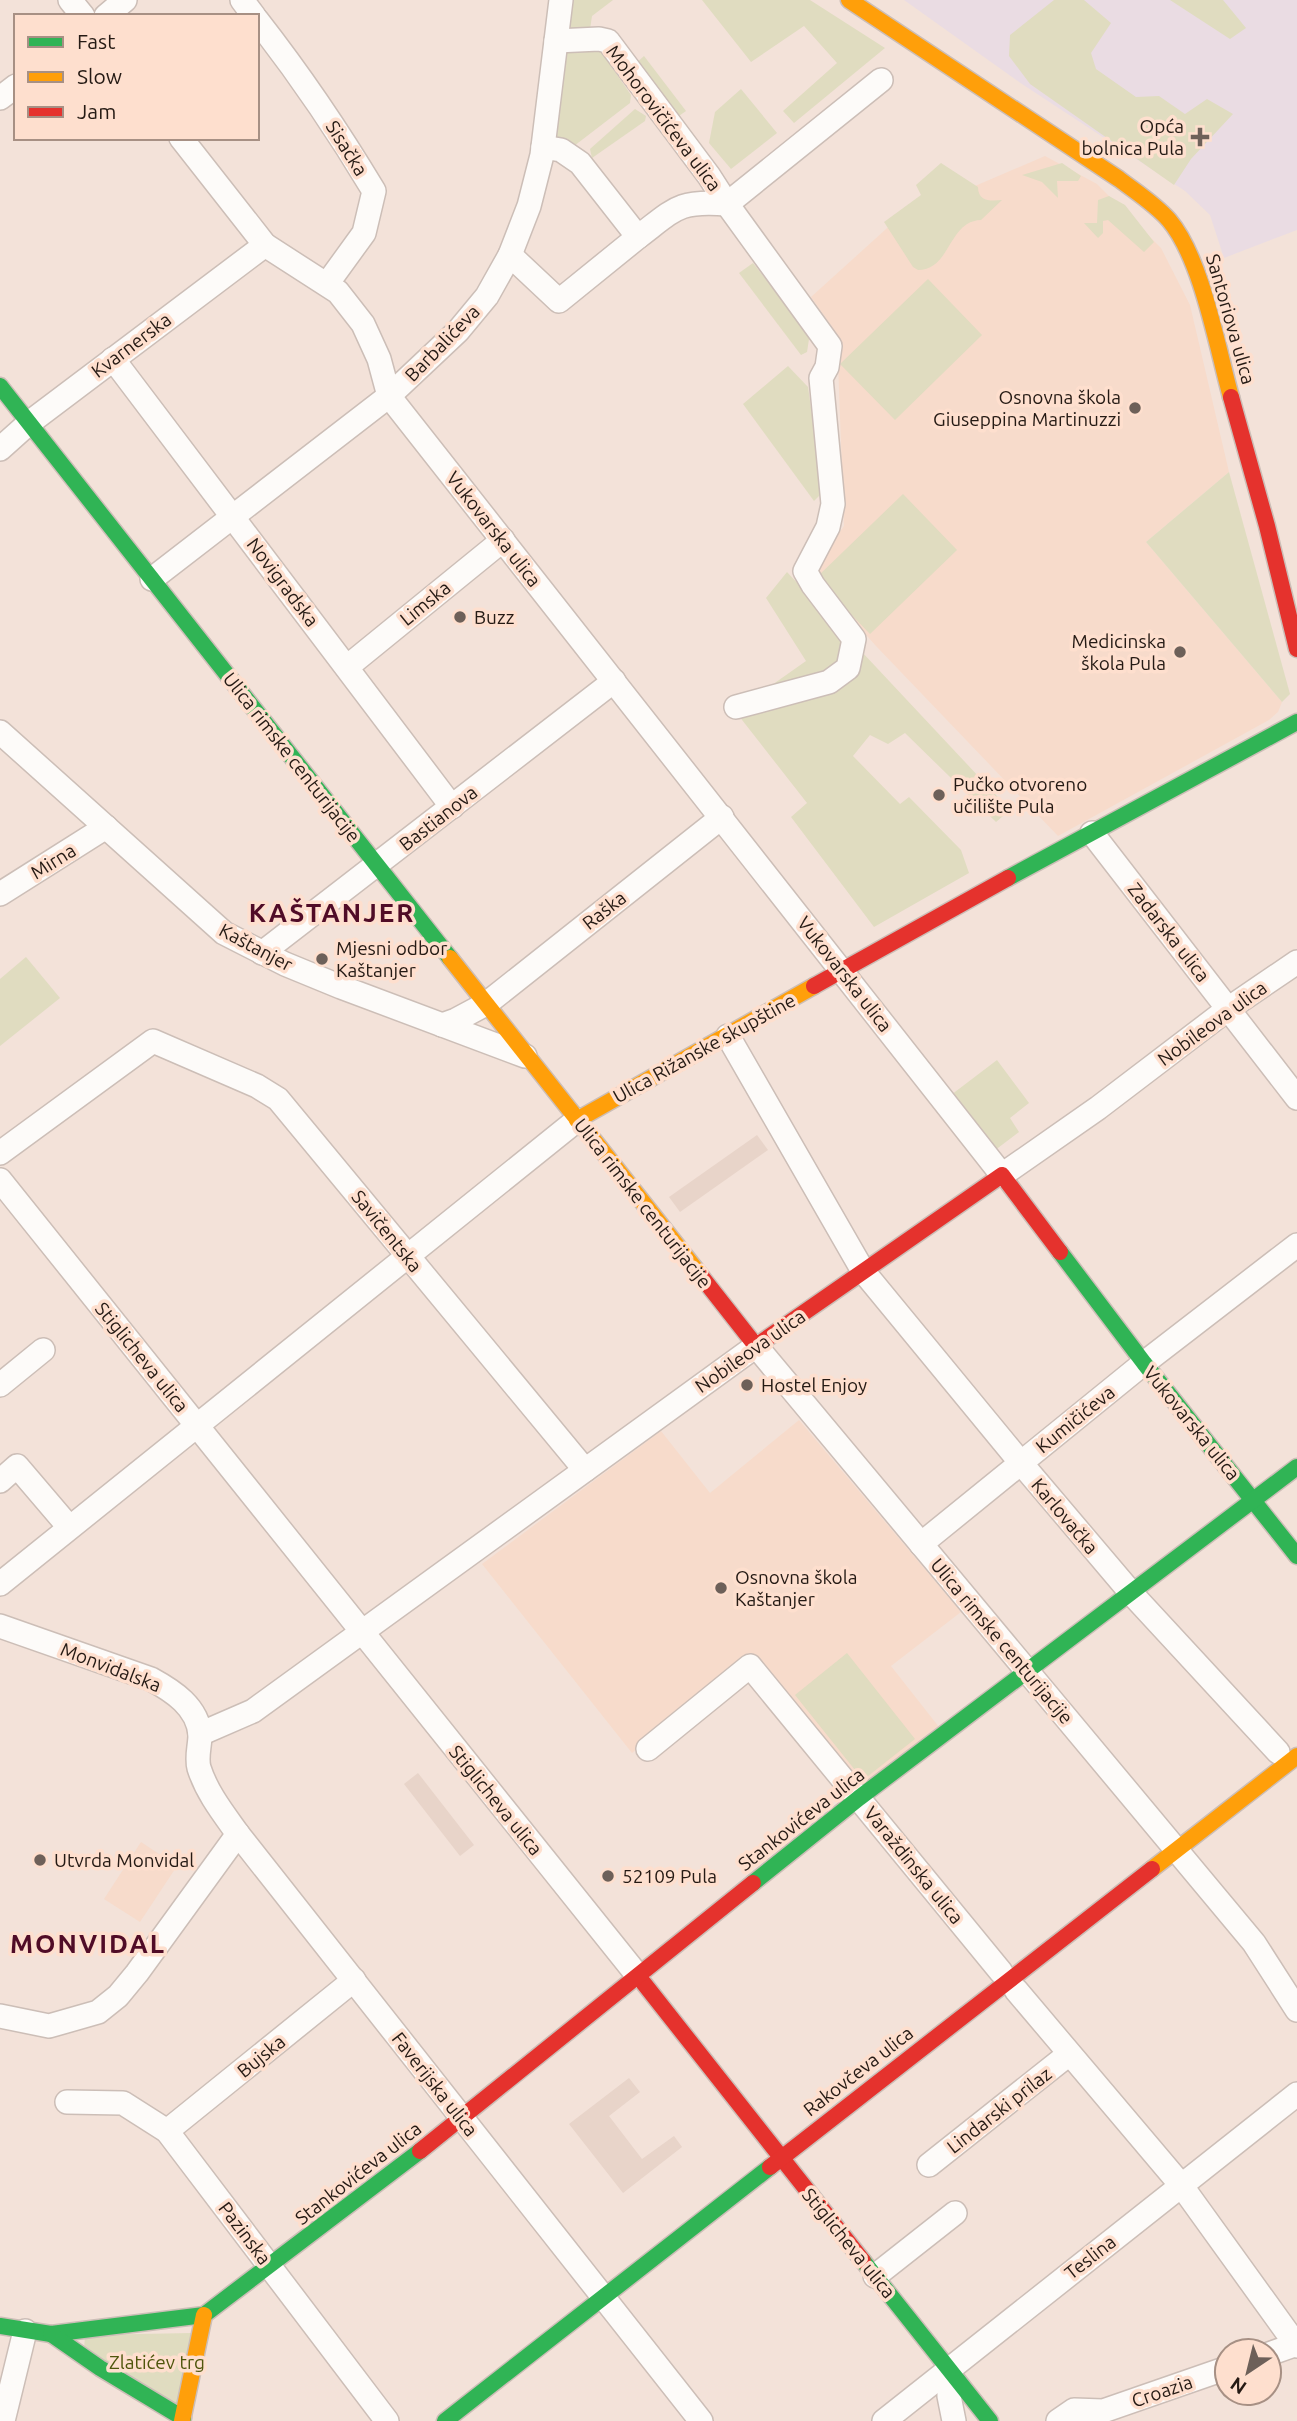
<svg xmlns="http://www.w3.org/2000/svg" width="1297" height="2421" viewBox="0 0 1297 2421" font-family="Ubuntu,sans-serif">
<rect width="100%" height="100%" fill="#f3e2d9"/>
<!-- built -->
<g fill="#f7dbcb">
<polygon points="1045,156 1097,184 1161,248 1190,305 1229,472 1146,542 1282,702 1278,712 1269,720 1058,836 876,646 811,573 844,526 837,334 811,297 896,220"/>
<polygon points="799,1420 961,1612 891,1666 939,1727 861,1789 755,1655 632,1753 482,1564 661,1431 710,1493"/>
<polygon points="141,1842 177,1866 140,1922 104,1899"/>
</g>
<!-- industrial -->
<g fill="#e8d4c9">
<polygon points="757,1135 768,1150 680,1212 669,1197"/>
<polygon points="418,1773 474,1845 460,1856 404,1784"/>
<polygon points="629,2078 640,2092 609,2116 642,2159 674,2136 682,2147 623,2193 569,2124"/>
</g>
<!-- medical -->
<polygon fill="#eadce3" points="904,0 1297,0 1297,230 1224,258 1210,215 1185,191 1022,84"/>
<!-- green -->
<g fill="#e0dcc0">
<polygon points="563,0 613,0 592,16 590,29 560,31"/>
<polygon points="702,0 810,0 885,48 794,123 783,111 837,63 804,26 751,62"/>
<polygon points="1054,0 1084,0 1111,23 1091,53 1096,69 1136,97 1159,96 1185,114 1207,99 1233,114 1191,159 1174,185 1030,84 1009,56 1010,35"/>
<polygon points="1170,0 1223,0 1246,28 1230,39"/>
<polygon points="558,43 595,43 631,95 630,103 574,146 566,141 547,136"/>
<polygon points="644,56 686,111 673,120 632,67"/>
<polygon points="741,89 777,133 731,169 709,143 715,112"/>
<polygon points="635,109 646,116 645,121 592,158 590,149"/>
<path d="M 941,163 L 978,187 C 978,202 991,201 1002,200 L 981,220 C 948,221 951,270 918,270 L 913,267 L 884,222 L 921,195 L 916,185 Z"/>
<polygon points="1062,163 1081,176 1078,181 1057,181 1058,198 1042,182 1022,175"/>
<polygon points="1109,196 1125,205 1154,242 1144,252 1108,220 1103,221 1103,233 1098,238 1084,223 1097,223 1098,200"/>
<polygon points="753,263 807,332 809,339 807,352 801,355 739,273"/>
<polygon points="928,279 982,335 895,420 840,364"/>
<polygon points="788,366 808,387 823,492 814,501 743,404"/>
<polygon points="1229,472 1290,694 1282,702 1146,542"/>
<polygon points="903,494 957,550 870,634 816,578"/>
<polygon points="787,572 1010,810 996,822 905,733 888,744 870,735 853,756 900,804 909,797 961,850 969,873 874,927 791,817 807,803 735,711 806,661 766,598"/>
<polygon points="26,957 60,998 0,1046 0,979"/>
<polygon points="997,1060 1029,1103 1010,1118 1019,1132 990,1154 947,1098"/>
<polygon points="847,1653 915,1739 863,1780 795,1695"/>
<polygon points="192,2333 179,2407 84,2351 85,2335"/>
</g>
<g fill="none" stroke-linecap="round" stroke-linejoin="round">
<!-- street casing -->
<g stroke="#ccbeb7" stroke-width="26">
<g id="street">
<polyline points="70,0 83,16"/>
<polyline points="242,0 254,16"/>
<polyline points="106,16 125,0"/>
<path d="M 257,20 C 300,75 338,131 374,191 L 364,233 L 327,284"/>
<polyline points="556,41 599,39 608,41 709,176 727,204"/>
<polyline points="0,98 16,86"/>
<polyline points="181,138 265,245 338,292 363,324 379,359 389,396 1002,1175 1098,1108 1228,1009 1297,962"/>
<path d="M 638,237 C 675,209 678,200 727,204"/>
<polyline points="510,255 559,301 638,237 580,163 561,150 543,147"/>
<polyline points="113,359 452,807"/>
<polyline points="0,449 29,423 265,245"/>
<polyline points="152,579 389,396 458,331 487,296 510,255 529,206 542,155 561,0"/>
<polyline points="347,667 503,540"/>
<polyline points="736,707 829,682 848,668 854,639 813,585 805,571 828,527 833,504 821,378 827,367 830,346 727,204 881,80"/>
<polyline points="0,732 224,933 285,964 341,987 525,1056"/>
<polyline points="1092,833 1297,1098"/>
<polyline points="0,894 106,827"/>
<polyline points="262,953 614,681"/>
<polyline points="442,1025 456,1020 486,1004 722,817"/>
<polyline points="728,1036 863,1271 1021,1463 1132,1594 1278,1752"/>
<polyline points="0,1153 153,1041 257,1086 278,1099 585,1470"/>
<polyline points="0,1180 638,1976"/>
<polyline points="0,1385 43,1350"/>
<polyline points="0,1481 17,1466 69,1527"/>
<polyline points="921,1544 1144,1363 1297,1245"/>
<polyline points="0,1584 577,1120"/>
<path d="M 0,1626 L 151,1679 C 173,1691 198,1707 200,1735 C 200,1746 196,1757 199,1768 C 207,1793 223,1813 238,1834 L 701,2421"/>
<polyline points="200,1734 253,1711 756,1346 1254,1943 1297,2010"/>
<polyline points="648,1749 750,1666 1001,1972"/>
<polyline points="1016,1990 1181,2185 1297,2346"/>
<polyline points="0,2016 49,2026 98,2012 118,1996 137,1973 238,1834"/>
<polyline points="67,2102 123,2103 167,2131 387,2421"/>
<polyline points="167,2131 354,1980"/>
<polyline points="929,2165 1069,2054"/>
<polyline points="875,2276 955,2213"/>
<polyline points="1269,2354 1297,2344"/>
<polyline points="949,2369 949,2396 954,2421"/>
<polyline points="3,2421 25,2331"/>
<polyline points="884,2421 1297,2094"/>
<polyline points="1058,2421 1074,2410 1103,2411 1227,2368"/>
</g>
</g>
<!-- fast casing -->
<g stroke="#ccbeb7" stroke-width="19">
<g id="fast">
<polyline points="0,386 450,958"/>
<polyline points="1008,878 1297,722"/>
<polyline points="1060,1252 1144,1363 1297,1556"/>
<polyline points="753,1883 859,1798 1297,1467"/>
<polyline points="863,2261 990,2421"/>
<polyline points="0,2326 51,2334 204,2315 420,2151"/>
<polyline points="51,2334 100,2368 183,2418"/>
<polyline points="445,2421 770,2167"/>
</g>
</g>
<!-- slow casing -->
<g stroke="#ccbeb7" stroke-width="19">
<g id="slow">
<path d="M 849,0 L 1119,179 C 1136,192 1155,204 1169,220 C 1202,259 1217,347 1231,397"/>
<polyline points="450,958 701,1276"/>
<polyline points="577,1120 814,986"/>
<polyline points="1152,1869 1297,1756"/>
<polyline points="182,2421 204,2315"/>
</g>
</g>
<!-- jam casing -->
<g stroke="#ccbeb7" stroke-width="19">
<g id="jam">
<polyline points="1231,397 1267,526 1297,649"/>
<polyline points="814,986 1008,878"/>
<polyline points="701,1276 756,1346 1002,1175 1060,1252"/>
<polyline points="638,1976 863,2261"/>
<polyline points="420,2151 753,1883"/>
<polyline points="770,2167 1152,1869"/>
</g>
</g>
<!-- street -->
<use href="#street" stroke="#fdfbf9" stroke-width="23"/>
<!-- fast -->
<use href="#fast" stroke="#30b455" stroke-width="16"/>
<!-- slow -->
<use href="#slow" stroke="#ff9f0a" stroke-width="16"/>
<!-- jam -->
<use href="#jam" stroke="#e5322d" stroke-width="16"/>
</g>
<!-- markers -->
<g fill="#6d6059" stroke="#fedfce" stroke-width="2.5">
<path d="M1196.5 126.5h7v7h7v7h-7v7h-7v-7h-7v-7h7z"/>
<circle cx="1135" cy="408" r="7"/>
<circle cx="460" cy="617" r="7"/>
<circle cx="1180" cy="652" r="7"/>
<circle cx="939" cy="795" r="7"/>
<circle cx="322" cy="959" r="7"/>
<circle cx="747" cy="1385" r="7"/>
<circle cx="721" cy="1588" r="7"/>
<circle cx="40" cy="1860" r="7"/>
<circle cx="608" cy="1876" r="7"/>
</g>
<g text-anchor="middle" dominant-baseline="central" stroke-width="7" stroke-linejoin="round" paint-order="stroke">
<!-- street labels -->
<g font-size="19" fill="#251a14" stroke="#fedfce">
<text transform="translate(664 118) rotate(53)">Mohorovičićeva ulica</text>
<text transform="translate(347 148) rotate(58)">Sisačka</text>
<text transform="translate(1231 319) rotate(74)">Santoriova ulica</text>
<text transform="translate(442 343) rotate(-46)">Barbalićeva</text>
<text transform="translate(131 345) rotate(-37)">Kvarnerska</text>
<text transform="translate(494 529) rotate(52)">Vukovarska ulica</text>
<text transform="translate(283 582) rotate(53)">Novigradska</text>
<text transform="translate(425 603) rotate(-39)">Limska</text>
<text transform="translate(292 757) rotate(52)">Ulica rimske centurijacije</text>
<text transform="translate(438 818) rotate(-38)">Bastianova</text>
<text transform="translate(53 861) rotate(-32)">Mirna</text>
<text transform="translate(604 910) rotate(-38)">Raška</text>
<text transform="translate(1169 932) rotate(52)">Zadarska ulica</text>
<text transform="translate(256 947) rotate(28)">Kaštanjer</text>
<text transform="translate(845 974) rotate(52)">Vukovarska ulica</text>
<text transform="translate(1212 1023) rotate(-36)">Nobileova ulica</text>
<text transform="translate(704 1048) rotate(-29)">Ulica Rižanske skupštine</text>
<text transform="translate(643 1203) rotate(52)">Ulica rimske centurijacije</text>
<text transform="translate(387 1231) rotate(51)">Savičentska</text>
<text transform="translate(750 1351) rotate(-35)">Nobileova ulica</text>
<text transform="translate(142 1357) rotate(51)">Stiglicheva ulica</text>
<text transform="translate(1075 1419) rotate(-39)">Kumičićeva</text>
<text transform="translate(1192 1423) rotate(51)">Vukovarska ulica</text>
<text transform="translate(1065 1516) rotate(50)">Karlovačka</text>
<text transform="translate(1002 1641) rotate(50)">Ulica rimske centurijacije</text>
<text transform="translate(111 1667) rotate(21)">Monvidalska</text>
<text transform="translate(496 1800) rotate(51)">Stiglicheva ulica</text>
<text transform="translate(801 1819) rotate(-38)">Stankovićeva ulica</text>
<text transform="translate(914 1865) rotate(51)">Varaždinska ulica</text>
<text transform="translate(261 2056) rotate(-39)">Bujska</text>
<text transform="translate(858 2071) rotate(-38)">Rakovčeva ulica</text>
<text transform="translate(435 2084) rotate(52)">Faverijska ulica</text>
<text transform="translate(999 2110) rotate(-38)">Lindarski prilaz</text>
<text transform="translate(358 2173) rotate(-38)">Stankovićeva ulica</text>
<text transform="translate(245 2233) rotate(53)">Pazinska</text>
<text transform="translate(849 2243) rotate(51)">Stiglicheva ulica</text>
<text transform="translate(1090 2257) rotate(-38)">Teslina</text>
<text transform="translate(1162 2391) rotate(-19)">Croazia</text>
</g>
<!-- poi labels -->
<g font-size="19" fill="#251a14" stroke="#fedfce" text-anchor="start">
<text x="1184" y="126" text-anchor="end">Opća<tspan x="1184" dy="22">bolnica Pula</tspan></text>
<text x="1121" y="397" text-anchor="end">Osnovna škola<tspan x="1121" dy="22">Giuseppina Martinuzzi</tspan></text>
<text x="474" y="617">Buzz</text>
<text x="1166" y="641" text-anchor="end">Medicinska<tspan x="1166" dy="22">škola Pula</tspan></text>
<text x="953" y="784">Pučko otvoreno<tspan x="953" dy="22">učilište Pula</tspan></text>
<text x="336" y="948">Mjesni odbor<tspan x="336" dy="22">Kaštanjer</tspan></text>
<text x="761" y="1385">Hostel Enjoy</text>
<text x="735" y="1577">Osnovna škola<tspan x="735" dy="22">Kaštanjer</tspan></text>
<text x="54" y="1860">Utvrda Monvidal</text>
<text x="622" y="1876">52109 Pula</text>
</g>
<!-- park labels -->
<g font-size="19" fill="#4f560c" stroke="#fedfce">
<text x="157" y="2362">Zlatićev trg</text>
</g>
<!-- district labels -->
<g font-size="26" font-weight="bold" letter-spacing="2" fill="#500c27" stroke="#fedfce">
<text x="332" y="912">KAŠTANJER</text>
<text x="88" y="1943">MONVIDAL</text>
</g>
</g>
<!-- legend -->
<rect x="14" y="14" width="245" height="126" fill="#fedfce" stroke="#a79084" stroke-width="2"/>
<rect x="28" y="37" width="35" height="10" fill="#30b455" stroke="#a79084" stroke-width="2"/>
<text x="77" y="49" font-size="21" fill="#251a14">Fast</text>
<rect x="28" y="72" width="35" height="10" fill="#ff9f0a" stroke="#a79084" stroke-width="2"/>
<text x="77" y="84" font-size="21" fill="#251a14">Slow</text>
<rect x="28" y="107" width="35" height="10" fill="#e5322d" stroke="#a79084" stroke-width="2"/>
<text x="77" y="119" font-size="21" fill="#251a14">Jam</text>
<!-- north arrow -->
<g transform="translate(1248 2372) rotate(215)"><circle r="33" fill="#fedfce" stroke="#a79084" stroke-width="2"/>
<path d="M0-5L12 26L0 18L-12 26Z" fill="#6d6059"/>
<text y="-10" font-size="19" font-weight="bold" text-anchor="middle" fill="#251a14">N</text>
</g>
</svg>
